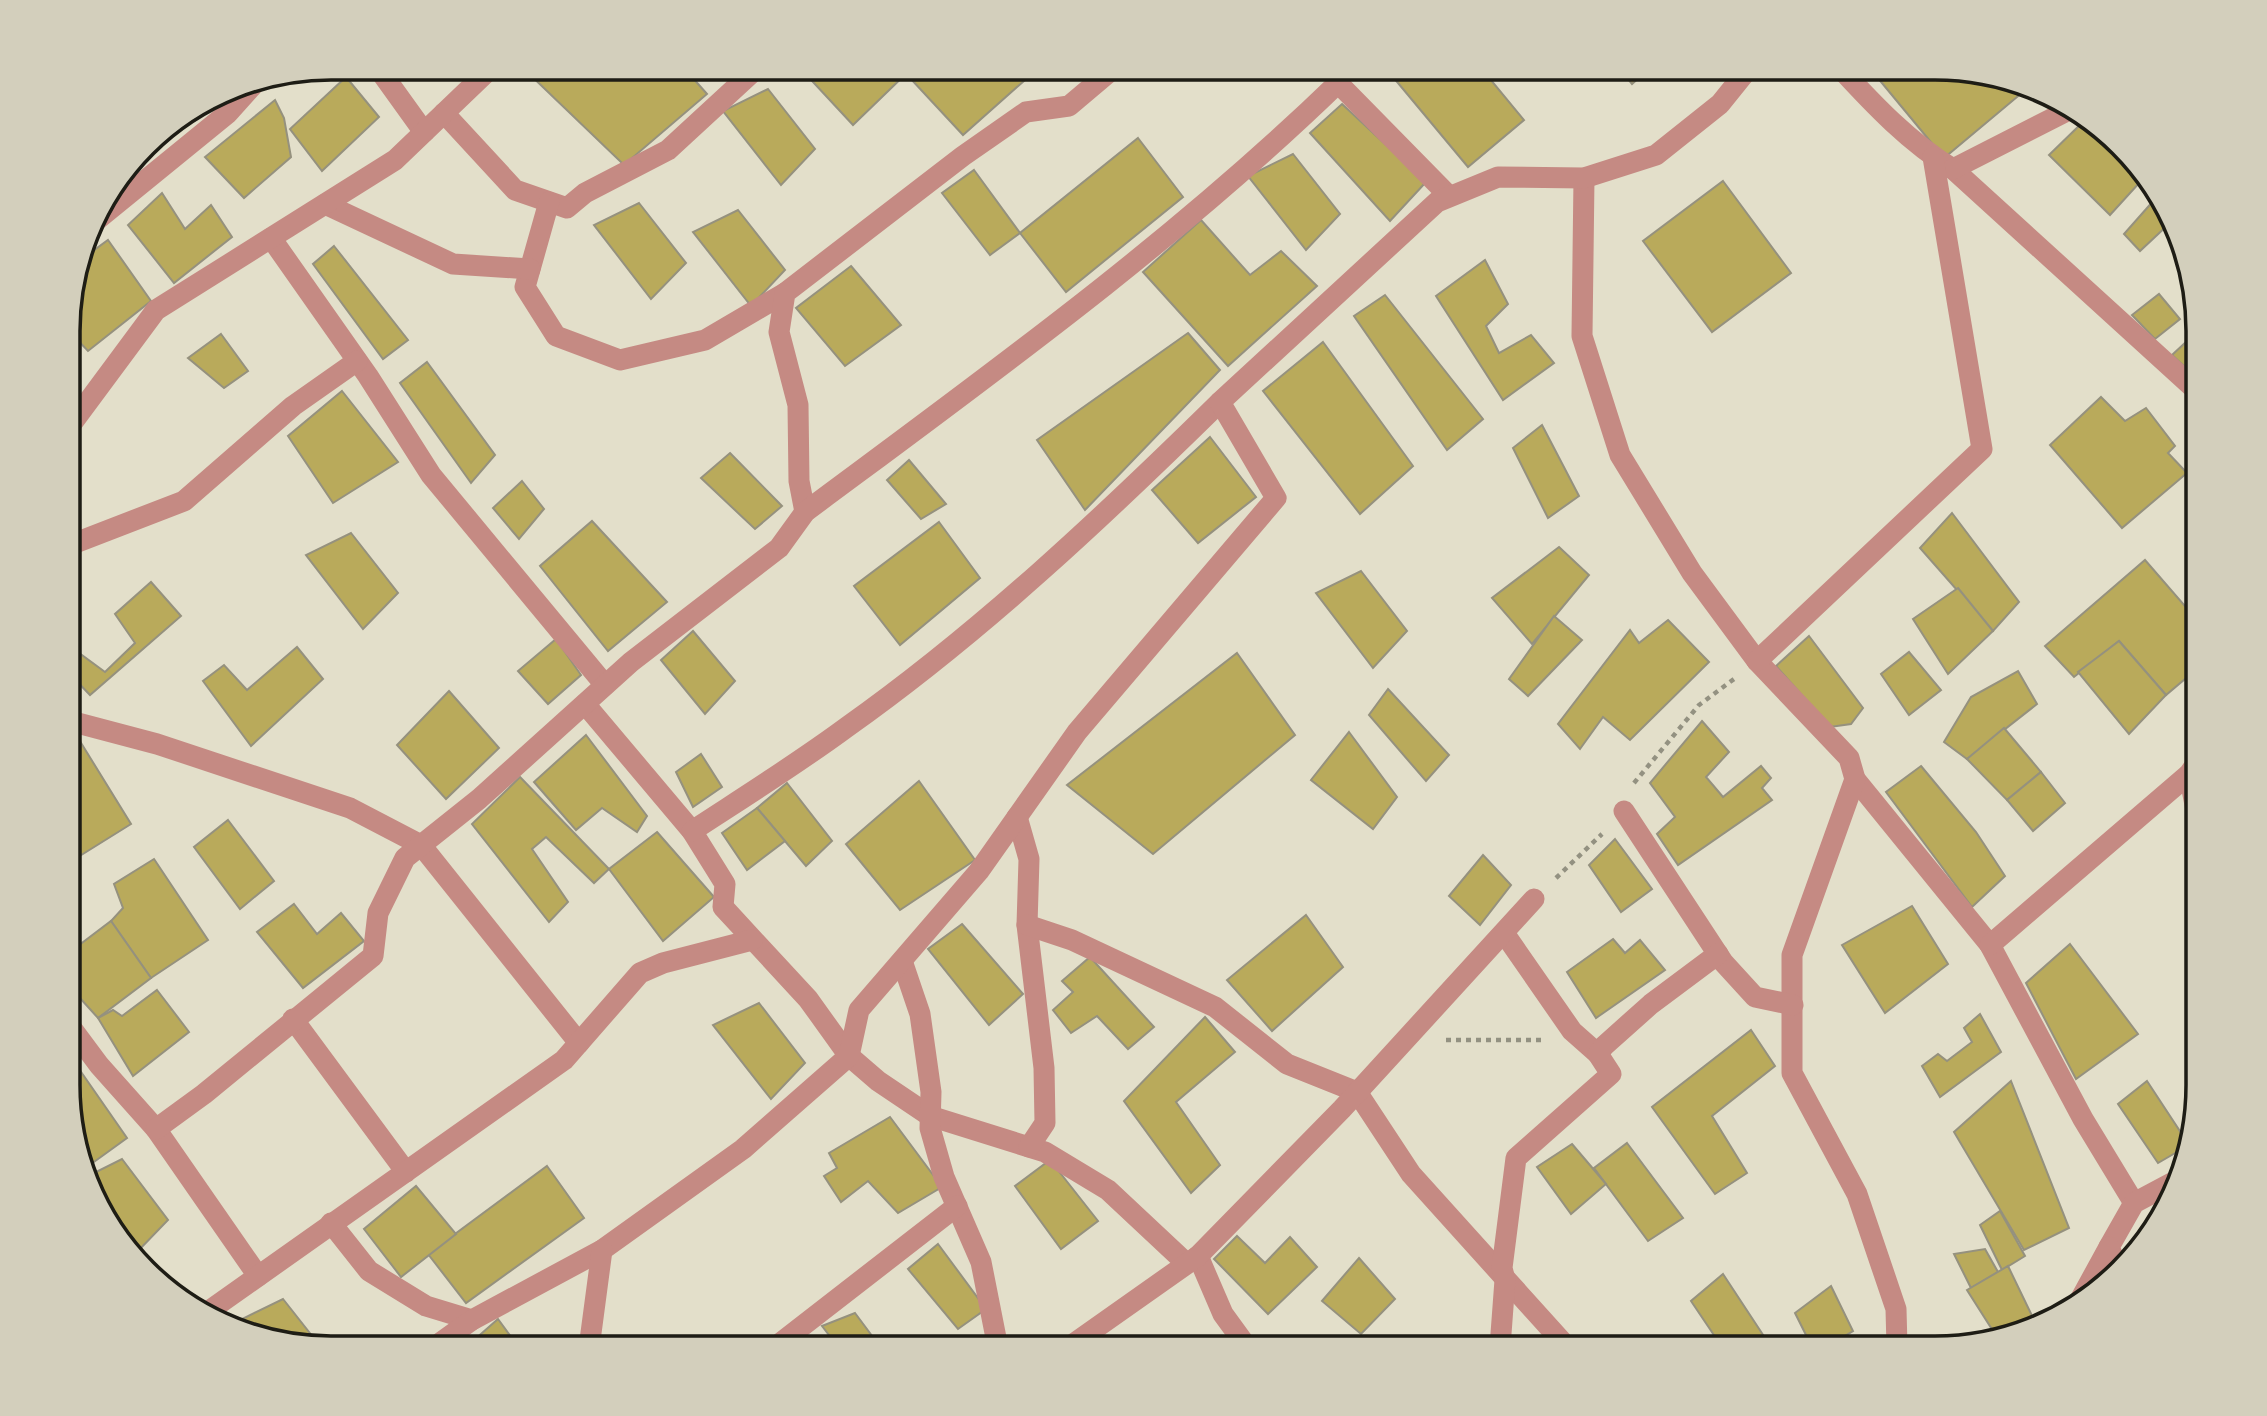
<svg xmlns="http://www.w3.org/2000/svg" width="2267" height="1416" viewBox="0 0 2267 1416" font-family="'Public Sans',sans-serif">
<rect width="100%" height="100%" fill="#e3dfca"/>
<!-- building -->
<g fill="#b9aa5b" stroke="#95917e" stroke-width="2">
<polygon points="523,68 684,68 707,94 624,165"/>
<polygon points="689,68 714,68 699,79"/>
<polygon points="800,68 912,68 853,125"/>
<polygon points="917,68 1016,68 1025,80 963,135 909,77"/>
<polygon points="1391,68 1481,68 1524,120 1468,167 1388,71"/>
<polygon points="1619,68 1650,68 1632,84"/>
<polygon points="1887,68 1936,68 2020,82 2029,87 1944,158 1877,77"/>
<polygon points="346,77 379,117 322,171 290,129"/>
<polygon points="768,89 815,149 781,185 723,111"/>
<polygon points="275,100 284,118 291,157 244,198 205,157"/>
<polygon points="1342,104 1426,182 1390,221 1310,133"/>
<polygon points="2084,121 2141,181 2110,215 2049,155"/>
<polygon points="154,138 159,146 122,180"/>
<polygon points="1138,138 1183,197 1066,292 1020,233"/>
<polygon points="1293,154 1340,214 1306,250 1248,176"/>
<polygon points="974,170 1020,233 990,255 942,193"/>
<polygon points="1723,181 1791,273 1712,332 1643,241"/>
<polygon points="162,193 185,229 211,205 232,237 174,283 128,225"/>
<polygon points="2155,199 2166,209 2170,223 2140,251 2124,234"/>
<polygon points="639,203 686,263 651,299 594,225"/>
<polygon points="738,210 785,270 751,306 693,232"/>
<polygon points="1201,220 1250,275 1281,251 1317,286 1228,366 1143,272"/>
<polygon points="108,240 151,301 88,351 70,332 70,298 82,259"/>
<polygon points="334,246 408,340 383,359 313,264"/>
<polygon points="1485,260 1508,304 1486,326 1499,353 1531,335 1554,363 1503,400 1436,296"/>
<polygon points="851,266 901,325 845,366 796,308"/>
<polygon points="2159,294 2180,319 2155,339 2132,315"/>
<polygon points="1385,295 1483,419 1447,450 1354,316"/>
<polygon points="1188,333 1220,370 1085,510 1037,440"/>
<polygon points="221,334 248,371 224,388 188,358"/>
<polygon points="1323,342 1413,466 1360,514 1263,391"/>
<polygon points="2186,342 2198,355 2198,379 2172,355"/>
<polygon points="427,362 495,455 471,483 400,383"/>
<polygon points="342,391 398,462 333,503 288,436"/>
<polygon points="2101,397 2125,421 2146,408 2175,446 2168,453 2187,473 2122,528 2050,445"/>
<polygon points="1542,425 1579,496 1548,518 1513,448"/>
<polygon points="1210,437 1256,497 1198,543 1152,490"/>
<polygon points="730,453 782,506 755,529 701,478"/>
<polygon points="909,460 946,504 921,519 887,480"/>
<polygon points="522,481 544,509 519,539 493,508"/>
<polygon points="1952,513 2019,602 1993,631 1920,548"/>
<polygon points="592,521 667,602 608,651 540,566"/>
<polygon points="939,522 980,578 900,645 854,586"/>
<polygon points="351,533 398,593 363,629 306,555"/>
<polygon points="1559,547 1589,575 1532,644 1492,598"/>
<polygon points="2145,560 2198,621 2198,668 2166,695 2119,641 2074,677 2045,646"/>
<polygon points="1361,571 1407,631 1373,668 1316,593"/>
<polygon points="151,582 181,616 90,695 70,674 70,665 79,653 105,672 135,643 115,614"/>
<polygon points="1958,588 1993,631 1948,674 1913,619"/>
<polygon points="1554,616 1582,640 1528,696 1509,679"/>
<polygon points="1668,620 1709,662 1630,740 1603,717 1580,749 1558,724 1630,630 1639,643"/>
<polygon points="693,631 735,681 705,714 661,660"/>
<polygon points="1809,636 1863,708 1851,724 1830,727 1776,666"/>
<polygon points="556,639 581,675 548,704 518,671"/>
<polygon points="2119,641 2166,695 2129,734 2078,672"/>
<polygon points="297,647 323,679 251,746 203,681 224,665 247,690"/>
<polygon points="1909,652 1941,690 1909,715 1881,674"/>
<polygon points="1237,653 1295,735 1153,854 1067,785"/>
<polygon points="2018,671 2037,704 1967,759 1944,742 1971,697"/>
<polygon points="1388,689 1449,755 1426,781 1369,715"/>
<polygon points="449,691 499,748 446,799 397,745"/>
<polygon points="1702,721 1729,752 1706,777 1723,797 1761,766 1771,778 1762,788 1772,800 1678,865 1657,834 1675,817 1650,783"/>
<polygon points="2004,728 2041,772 2007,800 1967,759"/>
<polygon points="1349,732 1397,797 1373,829 1311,780"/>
<polygon points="586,735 647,816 637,832 602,808 576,830 534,782"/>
<polygon points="78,738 131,824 70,862 70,743"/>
<polygon points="701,754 722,787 693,807 676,772"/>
<polygon points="1921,766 1976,832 2005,876 1972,907 1886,792"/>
<polygon points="2041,772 2065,803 2033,831 2007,800"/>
<polygon points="520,777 609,869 594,883 546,837 532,849 568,902 549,922 472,824"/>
<polygon points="919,781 975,860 900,910 846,844"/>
<polygon points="787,783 832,841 806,866 757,808"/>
<polygon points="757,808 785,841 747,870 722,833"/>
<polygon points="228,820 274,881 240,909 194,847"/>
<polygon points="657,832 714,897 663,941 609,869"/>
<polygon points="1615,839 1652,889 1621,912 1589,865"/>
<polygon points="1483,855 1511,885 1480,925 1449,896"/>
<polygon points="154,859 208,940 151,978 111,921 123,908 114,884"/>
<polygon points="294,904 317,934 341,913 364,941 303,988 257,932"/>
<polygon points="1912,906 1948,964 1885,1013 1842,945"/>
<polygon points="1306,915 1343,967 1272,1031 1227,980"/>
<polygon points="111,921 151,978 98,1018 70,987 70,952"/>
<polygon points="962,924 1023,994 989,1025 928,949"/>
<polygon points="1613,939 1625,953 1640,940 1665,970 1596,1018 1567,972"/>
<polygon points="2070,944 2138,1034 2076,1079 2026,983"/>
<polygon points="1090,957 1154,1027 1128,1049 1097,1016 1071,1033 1053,1010 1073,992 1062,981"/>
<polygon points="157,990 189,1032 133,1076 98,1018 113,1010 122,1016"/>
<polygon points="759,1003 805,1063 771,1099 713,1025"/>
<polygon points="1980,1014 2001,1052 1940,1097 1922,1066 1938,1054 1947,1061 1972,1042 1964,1028"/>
<polygon points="1205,1017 1235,1052 1176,1102 1220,1165 1191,1193 1124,1101"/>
<polygon points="1751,1030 1775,1066 1712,1116 1747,1173 1715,1194 1652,1107"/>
<polygon points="70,1056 127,1138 87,1167 70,1118"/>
<polygon points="2011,1081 2069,1228 2024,1250 1954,1132"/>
<polygon points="2147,1081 2189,1145 2158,1163 2118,1104"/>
<polygon points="890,1117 942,1187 898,1213 868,1181 841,1202 824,1176 837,1168 829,1153"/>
<polygon points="1627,1143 1683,1218 1648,1241 1594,1168"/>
<polygon points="1572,1144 1606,1184 1571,1214 1537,1167"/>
<polygon points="122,1159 168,1220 137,1252 104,1216 90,1175"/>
<polygon points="1050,1160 1098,1221 1061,1249 1015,1186"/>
<polygon points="547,1166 584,1218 466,1303 428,1254"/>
<polygon points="416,1186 456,1234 401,1277 364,1229"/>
<polygon points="2000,1211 2025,1256 2002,1270 1980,1225"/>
<polygon points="2156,1227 2155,1230 2134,1250 2130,1242"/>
<polygon points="1237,1236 1265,1263 1290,1237 1317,1267 1268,1314 1214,1259"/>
<polygon points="938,1244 986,1309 958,1329 908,1269"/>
<polygon points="1985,1249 1998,1272 1971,1288 1954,1254"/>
<polygon points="1359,1258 1395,1299 1361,1334 1322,1301"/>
<polygon points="2008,1266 2035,1322 1995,1334 1967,1290"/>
<polygon points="1723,1274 1771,1347 1722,1347 1691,1301"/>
<polygon points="1831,1286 1853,1331 1826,1347 1812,1347 1795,1313"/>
<polygon points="283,1299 320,1346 263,1339 246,1331 238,1321"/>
<polygon points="855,1313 881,1348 839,1348 822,1326"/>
<polygon points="498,1319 519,1348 465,1348"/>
</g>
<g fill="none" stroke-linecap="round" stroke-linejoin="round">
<!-- path -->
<g stroke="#939181" stroke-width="4.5" stroke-dasharray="5 5" stroke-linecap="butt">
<polyline points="1634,783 1699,705 1734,679"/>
<polyline points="1556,878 1602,834"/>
<polyline points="1446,1040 1543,1040"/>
</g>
<!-- minor -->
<g stroke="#c58a83" stroke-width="21">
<polyline points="378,68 424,132"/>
<path d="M 1840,68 C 1874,105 1910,143 1953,169 L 2198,392"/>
<polyline points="444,113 515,190 567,208 585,193 668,150 757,68"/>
<polyline points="1953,169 2073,108"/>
<polyline points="1584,178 1582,336 1620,455 1692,573 1757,661 1849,758 1855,779 1990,945 2083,1119 2134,1203"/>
<polyline points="549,202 525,287 556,336 620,360 705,340 785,293"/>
<polyline points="325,204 453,264 530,269"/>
<polyline points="93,223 228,113 254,84"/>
<polyline points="271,238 368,376 431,475 605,685"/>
<polyline points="70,426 156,310 395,160 491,68"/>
<polyline points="805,512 799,481 798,405 779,332 785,293 963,156 1026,112 1069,106 1114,68"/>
<polyline points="70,545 184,501 293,406 357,361"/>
<polyline points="1757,661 1982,449 1933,157"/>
<polyline points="585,704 692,831 725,884 723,907 808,999 849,1056 878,1081 930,1116 1045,1152 1108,1190 1186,1263"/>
<polyline points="70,721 157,744 350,808 421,845 579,1043"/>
<polyline points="2189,774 2198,820"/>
<polyline points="1855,779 1792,955 1792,1073 1857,1194 1896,1309 1897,1347"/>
<polyline points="1624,811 1723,962 1755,997 1793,1005"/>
<polyline points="1017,817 1029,859 1027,925 1044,1068 1045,1123 1029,1147"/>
<path d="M 692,831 C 744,797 797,764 847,727 C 981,632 1103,517 1220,402"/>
<polyline points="1027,925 1072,940 1215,1007 1287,1064 1357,1092 1411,1174 1567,1347"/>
<polyline points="1504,933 1572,1031 1598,1054"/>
<polyline points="1990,945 2189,774 2198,761"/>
<polyline points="902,961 920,1014 931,1092 930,1128 944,1177 981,1262 998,1348"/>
<polyline points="293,1019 406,1172"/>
<polyline points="70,1026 99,1065 156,1129 258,1276"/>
<path d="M 156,1129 L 204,1094 L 373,956 L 378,913 L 405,858 L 479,799 L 631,662 L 779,548 L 805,512 C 988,376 1174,242 1338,83 L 1449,196"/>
<polyline points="331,1223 369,1271 426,1306 472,1320"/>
<polyline points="1198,1256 1223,1314 1247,1347"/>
<polyline points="2117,1266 2109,1247 2134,1203 2181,1178"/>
<polyline points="2080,1300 2109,1247"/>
<polyline points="206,1313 564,1060 640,973 663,963 752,940"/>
<polyline points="1069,1347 1198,1256 1342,1109 1534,899"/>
<polyline points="1500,1347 1505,1280 1502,1268 1516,1158 1611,1074 1598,1054 1604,1046 1651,1004 1718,954"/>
<polyline points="433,1348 472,1320 602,1250 743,1149 849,1056 859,1010 979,871 1077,732 1276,498 1220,402 1437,202 1498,177 1584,178 1656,155 1720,104 1749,68"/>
<polyline points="589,1348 602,1250"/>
<polyline points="774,1348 957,1206"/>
</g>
</g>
<!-- crop -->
<path d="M0 0H2267V1416H0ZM331 80H1935A251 251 0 0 1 2186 331V1085A251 251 0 0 1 1935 1336H331A251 251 0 0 1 80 1085V331A251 251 0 0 1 331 80Z" fill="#d3cfbc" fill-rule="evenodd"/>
<path fill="none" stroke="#1e1d15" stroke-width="3.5" d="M331 80H1935A251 251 0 0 1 2186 331V1085A251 251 0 0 1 1935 1336H331A251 251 0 0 1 80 1085V331A251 251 0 0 1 331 80Z"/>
</svg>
